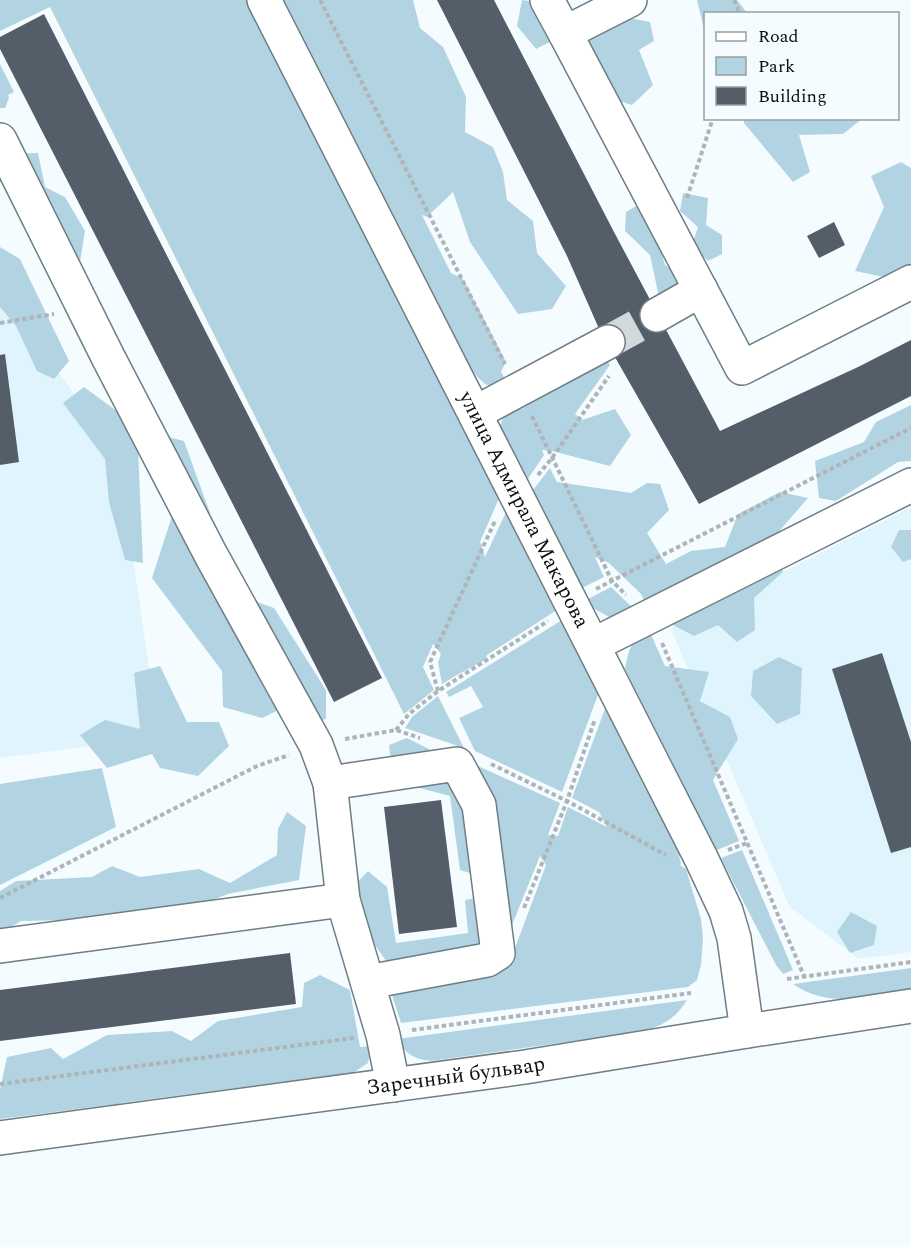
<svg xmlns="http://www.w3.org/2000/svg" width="911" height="1247" viewBox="0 0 911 1247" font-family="Spectral,serif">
<rect width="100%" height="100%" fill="#f5fcff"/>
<!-- built -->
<g fill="#e0f4fd">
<polygon points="0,291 118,455 159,737 0,758"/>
<polygon points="911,507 911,952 859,959 789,906 671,629"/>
</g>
<!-- green -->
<g fill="#b2d4e2" fill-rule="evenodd">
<polygon points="0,0 247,0 500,496 480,542 482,546 485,557 507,510 557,610 487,655 485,660 457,675 442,684 438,662 441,654 433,644 423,667 434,690 404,714 50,7 0,31"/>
<path d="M 284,0 L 413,0 L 420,28 L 443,47 L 466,97 L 465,132 L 493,147 L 503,172 L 507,200 L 533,221 L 537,253 L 566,286 L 552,309 L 518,314 L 470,242 L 453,192 L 427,217 L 422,215 L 451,273 L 463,279 L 506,362 L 501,371 L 506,382 C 490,391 485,385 474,373 Z"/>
<polygon points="522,0 543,3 555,25 550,42 536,49 517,26"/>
<polygon points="697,0 737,0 747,13 706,14 705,33"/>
<polygon points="615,15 650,22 654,41 639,50 653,85 632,105 615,100 581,47 592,23"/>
<polygon points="0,64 14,92 8,95 9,98 5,108 0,108"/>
<polygon points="792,118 862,118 862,119 843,134 799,135 810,172 793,182 744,123 744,119 788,119 789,121"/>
<polygon points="38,153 45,187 65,197 85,231 80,262 53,269 31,242 37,210 19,186 0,182 0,154"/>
<polygon points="901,162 911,168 911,264 889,278 855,271 884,207 871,176"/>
<polygon points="683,193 708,198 706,225 722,235 722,254 708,261 692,245 698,227 680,211"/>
<polygon points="636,206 654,226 665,265 685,278 674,298 659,297 650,255 625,231 626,212"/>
<polygon points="0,247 20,259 69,361 54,379 37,371 16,326 0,307"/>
<polygon points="605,357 610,365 575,414 582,420 615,409 631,435 610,466 552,451 542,450 544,455 528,479 500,427 503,417 519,405 522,409 530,403 529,400"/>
<polygon points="84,387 137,426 143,563 125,560 109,502 105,459 63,403"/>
<polygon points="911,405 911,461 898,462 836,501 819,498 815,461 864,442 876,422"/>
<polygon points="168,437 184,441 210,513 187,531 225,591 274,608 326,690 326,719 303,725 287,706 262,718 223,707 222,671 152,578 172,516 157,490"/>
<polygon points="550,468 557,482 631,493 647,483 660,484 669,510 647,533 666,564 691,551 725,547 738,514 780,492 808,498 775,536 783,572 754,598 755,630 737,642 718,625 694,636 650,613 641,594 609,563 595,557 604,577 582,588 533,490"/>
<polygon points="899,530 911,530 911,559 903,562 891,547"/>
<polygon points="611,587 635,610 611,618 593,608 588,599"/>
<polygon points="562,620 599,692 562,792 475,751 459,718 483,707 471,686 449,697 446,692"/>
<path d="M 649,630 L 665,666 L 709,672 L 700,701 L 730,717 L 738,739 L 713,780 L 739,841 L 717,850 L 625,669 C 629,649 631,639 649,630 Z"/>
<polygon points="779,657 802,668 800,714 777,724 751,696 753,671"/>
<polygon points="160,666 187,722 219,722 229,746 198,776 160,768 152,754 107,768 80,735 105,720 140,729 134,673"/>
<polygon points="438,696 464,748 405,728 412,717"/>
<path d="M 606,706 L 671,837 L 674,839 L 680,856 L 679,856 L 681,864 L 680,865 L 686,869 L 701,919 L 703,938 L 701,965 L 697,980 L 688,987 L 401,1023 L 389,986 L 391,968 L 375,945 L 351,889 L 368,871 L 387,887 L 396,943 L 468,933 L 465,900 L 499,894 L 469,762 L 560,803 L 548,835 L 558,836 L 568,807 L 607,827 L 599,812 L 572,798 ZM 540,856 L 546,865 L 515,948 L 507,953 L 487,949 L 506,940 Z"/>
<polygon points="407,738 429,749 447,769 465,781 477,875 460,870 450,796 393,781 389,745"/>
<polygon points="102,768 116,827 0,885 0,784"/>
<polygon points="287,812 306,826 299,880 228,894 144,926 84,920 21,921 0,934 0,891 16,881 92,877 112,866 140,877 199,869 230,883 277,855 278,829"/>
<polygon points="742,850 793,970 783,974 776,965 721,858"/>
<polygon points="851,912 877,926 874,945 850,953 837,932"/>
<path d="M 911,968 L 911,992 C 871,997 828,1009 793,984 Z"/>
<polygon points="320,975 350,990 360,1047 372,1046 368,1063 353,1073 121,1103 114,1107 109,1105 0,1119 0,1090 7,1057 51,1048 63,1059 107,1035 172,1031 191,1041 218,1021 302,1007 304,983"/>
<path d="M 687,1000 C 676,1018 665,1024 645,1031 L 431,1061 C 414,1059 405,1054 397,1039 Z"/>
</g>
<!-- building -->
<g fill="#545e68">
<polygon points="437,0 494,0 614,232 720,431 858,367 911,340 911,396 699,504 600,331 567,256"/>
<polygon points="44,14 382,678 334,702 0,49 0,37"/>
<polygon points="834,222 845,245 819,258 807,236"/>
<polygon points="5,354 19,462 0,465 0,355"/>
<polygon points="882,653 911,742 911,847 891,853 832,669"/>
<polygon points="441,800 457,927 399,934 384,807"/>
<polygon points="290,953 296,1004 0,1041 0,990"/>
</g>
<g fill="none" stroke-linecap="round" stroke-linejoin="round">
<!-- minor-tunnel -->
<polyline stroke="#d2d9db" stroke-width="33" stroke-dasharray="33 16" stroke-linecap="butt" points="608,342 657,315"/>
<!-- minor casing -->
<g stroke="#6f7e84" stroke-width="36">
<g id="minor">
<path id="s1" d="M 264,0 L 702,860 L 726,911 L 734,938 L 747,1031"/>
<polyline points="547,0 565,33 630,0"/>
<polyline points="565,33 742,368 911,282"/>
<polyline points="0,140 108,357 211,555 316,745 330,783 343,900 383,1035 393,1085"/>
<polyline points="657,315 701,290"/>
<polyline points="475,413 608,342"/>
<polyline points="593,645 911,485"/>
<polyline points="330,783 457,764 479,805 498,953 487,960 368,982"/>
<polyline points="0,946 343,900"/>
<path id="s2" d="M 0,1138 L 525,1067 L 747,1031 L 911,1006"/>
</g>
</g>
<!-- path -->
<g stroke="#aeb5b8" stroke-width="4" stroke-dasharray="4.5 3" stroke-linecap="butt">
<polyline points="320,0 505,364"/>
<polyline points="734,0 740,14"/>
<polyline points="687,198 713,118"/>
<polyline points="0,323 54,314"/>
<polyline points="532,416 612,581 626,595"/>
<polyline points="538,475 552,458 609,376"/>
<polyline points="596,589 911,428"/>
<polyline points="662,643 804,976"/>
<polyline points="438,691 430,662 495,521"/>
<polyline points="396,730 409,714 438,691 548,621"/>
<polyline points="345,739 396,730 420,738"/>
<polyline points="491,764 567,801 666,855"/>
<polyline points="728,850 747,843"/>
<polyline points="0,898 257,766 289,755"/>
<polyline points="524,908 567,801 595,719"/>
<polyline points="787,979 911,962"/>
<polyline points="412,1030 691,993"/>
<polyline points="0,1084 354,1038"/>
</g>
<!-- minor -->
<use href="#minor" stroke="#fff" stroke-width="33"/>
</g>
<g text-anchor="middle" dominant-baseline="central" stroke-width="6" stroke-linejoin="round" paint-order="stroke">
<!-- street labels -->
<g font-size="21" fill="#0a1012" stroke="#f5fcff">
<text stroke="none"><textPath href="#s1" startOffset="572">улица Адмирала Макарова</textPath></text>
<text stroke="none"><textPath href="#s2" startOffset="460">Заречный бульвар</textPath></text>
</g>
</g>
<!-- legend -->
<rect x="704" y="12" width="195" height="108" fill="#f5fcff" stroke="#979ea0" stroke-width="1.5"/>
<rect x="716" y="32" width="30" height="9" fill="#ffffff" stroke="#979ea0" stroke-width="1.5"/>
<text x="758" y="42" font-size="18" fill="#0a1012">Road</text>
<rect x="716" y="57" width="30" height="18" fill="#b2d4e2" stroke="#979ea0" stroke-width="1.5"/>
<text x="758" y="72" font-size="18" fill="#0a1012">Park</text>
<rect x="716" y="87" width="30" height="18" fill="#545e68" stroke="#979ea0" stroke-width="1.5"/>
<text x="758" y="102" font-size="18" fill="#0a1012">Building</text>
</svg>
